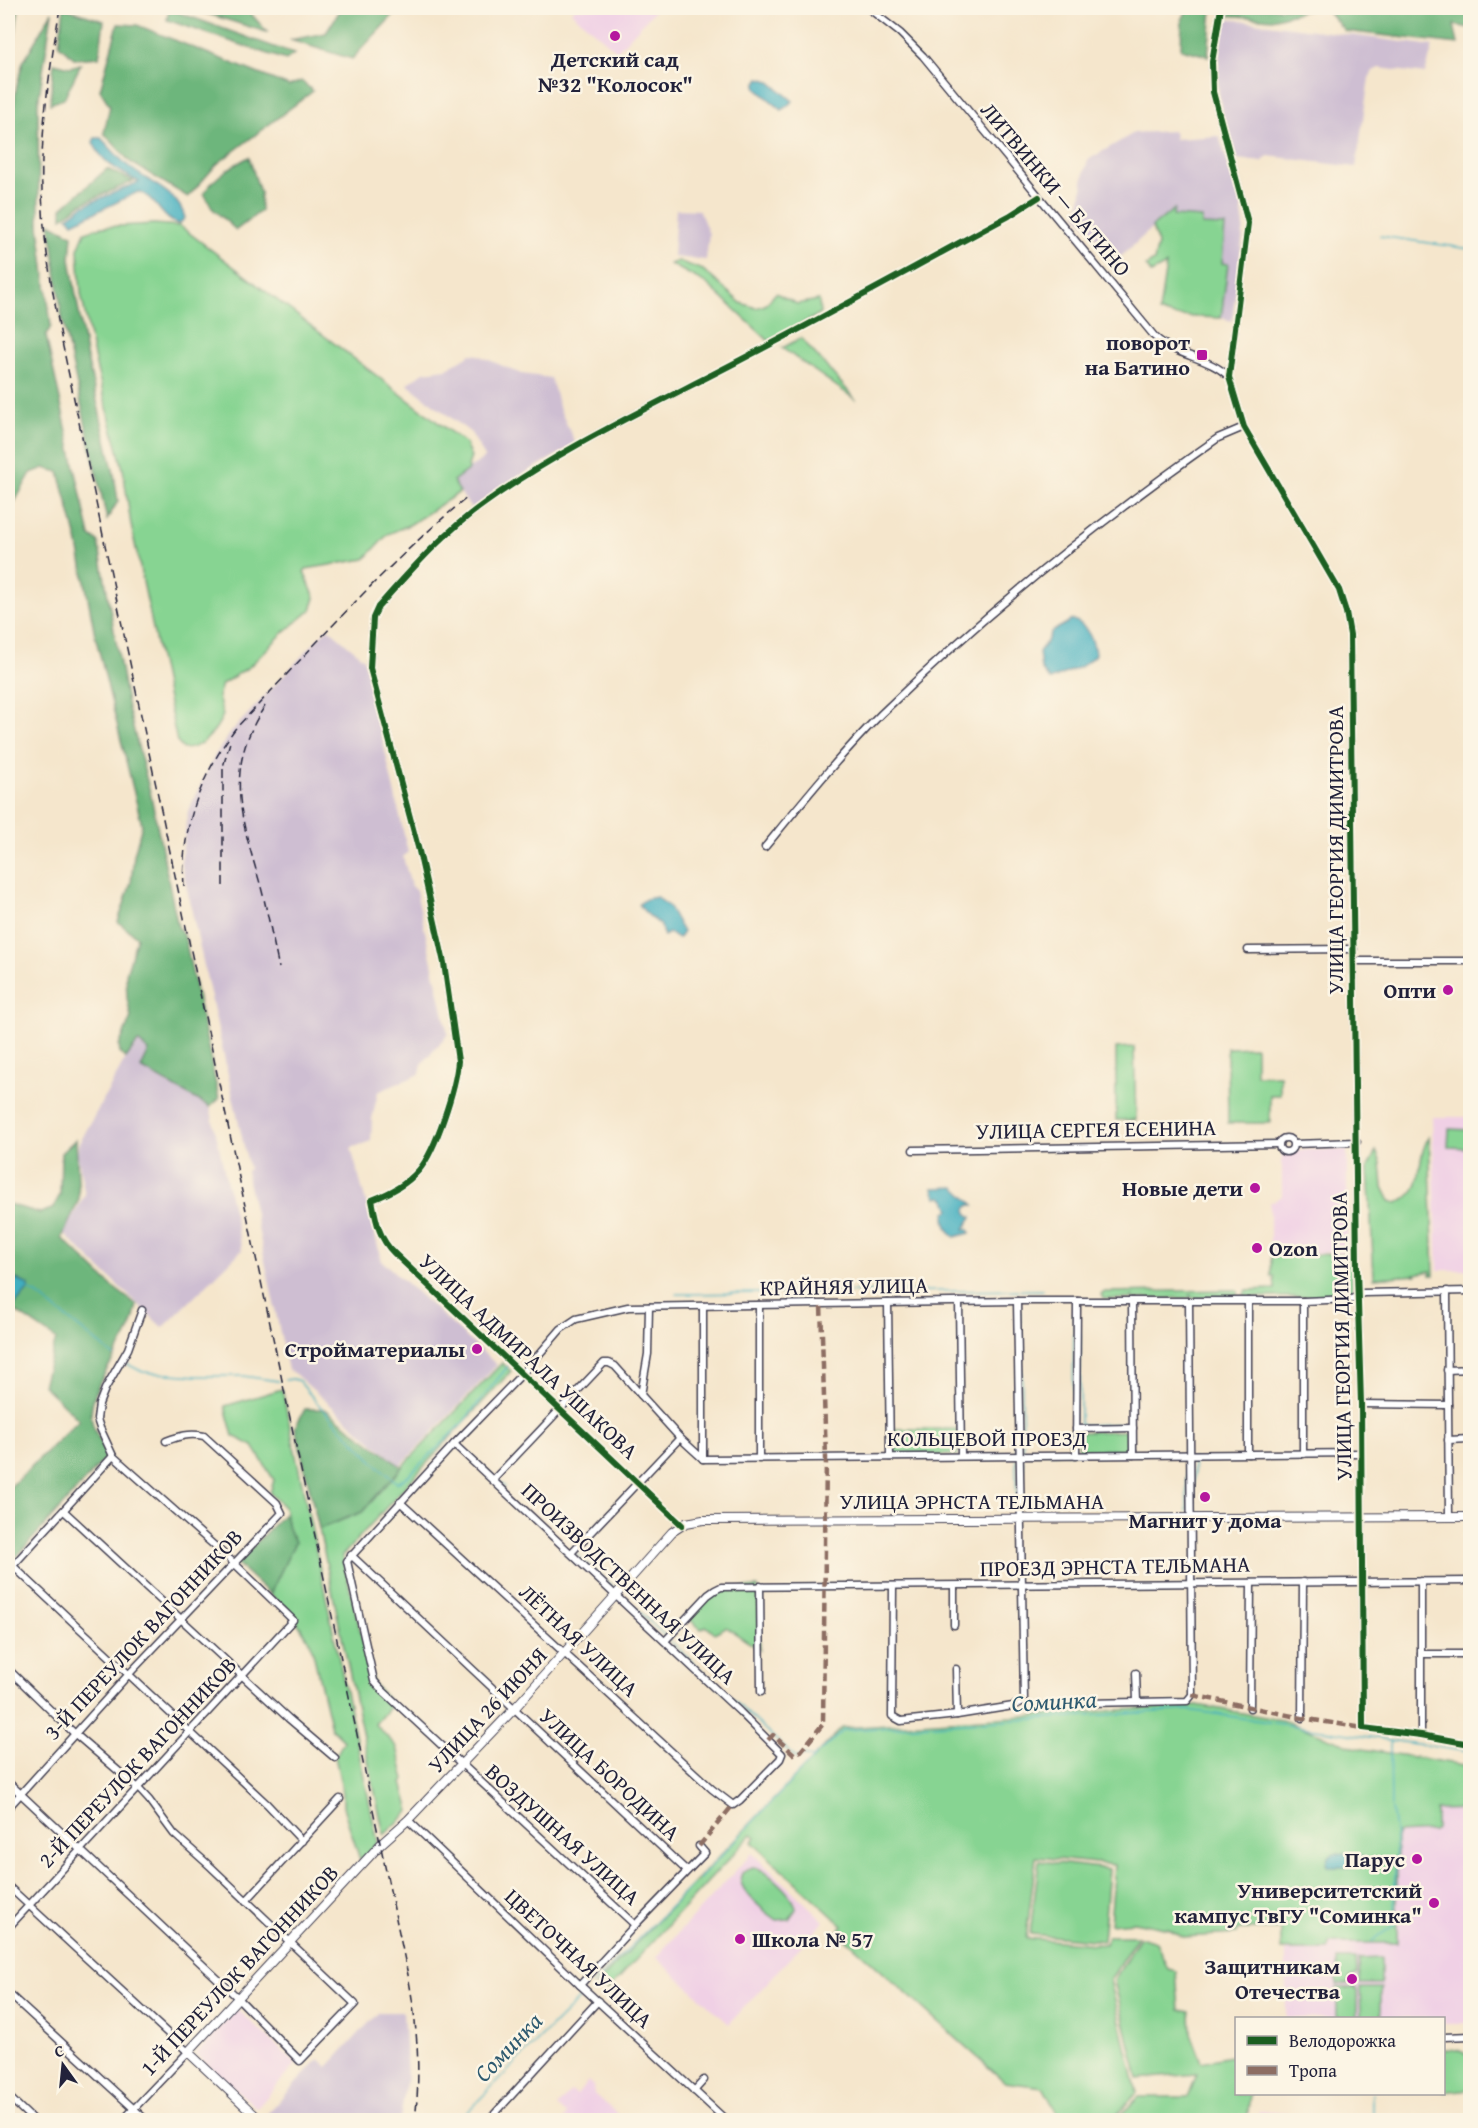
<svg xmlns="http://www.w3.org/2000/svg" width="1478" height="2128" viewBox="0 0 1478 2128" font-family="'Gentium Book Plus',serif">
<rect width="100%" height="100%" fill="#fcf5e5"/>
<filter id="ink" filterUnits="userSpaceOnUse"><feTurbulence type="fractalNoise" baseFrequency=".0167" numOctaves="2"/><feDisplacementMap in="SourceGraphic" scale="12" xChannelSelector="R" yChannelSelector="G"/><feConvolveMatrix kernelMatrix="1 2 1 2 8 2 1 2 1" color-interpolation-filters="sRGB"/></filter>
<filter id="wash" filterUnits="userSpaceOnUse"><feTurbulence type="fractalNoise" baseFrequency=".008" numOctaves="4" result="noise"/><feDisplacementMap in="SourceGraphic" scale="24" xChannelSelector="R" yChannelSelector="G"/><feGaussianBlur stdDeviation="1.35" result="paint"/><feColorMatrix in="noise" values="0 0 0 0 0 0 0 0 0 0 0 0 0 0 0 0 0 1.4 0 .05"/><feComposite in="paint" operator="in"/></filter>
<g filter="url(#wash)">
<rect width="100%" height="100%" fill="#f5e6cc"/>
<!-- built -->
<g fill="#f0d0e5">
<polygon points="575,8 657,8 617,51 571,12"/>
<polygon points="1432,1117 1470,1117 1470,1270 1438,1270"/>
<polygon points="1299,1150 1347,1150 1347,1252 1270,1254 1270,1203 1282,1196 1282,1155"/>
<polygon points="1470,1809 1470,2031 1466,2031 1466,2024 1444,2024 1444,2018 1286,2018 1286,1950 1328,1950 1330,1943 1397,1943 1397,1833 1436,1829 1436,1810"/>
<polygon points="752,1853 824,1921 729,2024 656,1957"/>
<polygon points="237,2009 296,2064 257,2108 196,2054"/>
<polygon points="588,2081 593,2086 594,2094 624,2120 563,2120 567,2115 557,2107 571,2091 577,2095"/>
<polygon points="1259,2111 1357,2120 1256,2120"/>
</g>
<!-- industrial -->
<g fill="#cebed2">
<polygon points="1224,18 1433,46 1425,74 1379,68 1373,71 1369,78 1356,167 1268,156 1262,162 1238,159 1234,154 1222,111 1218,87 1218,69"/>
<polygon points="1174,131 1175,139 1219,136 1241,205 1244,226 1232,321 1221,318 1228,265 1222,263 1201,225 1202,218 1173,216 1173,209 1116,261 1076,214 1081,200 1084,172 1088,160 1134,133"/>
<polygon points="676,209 699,210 709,234 706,260 673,257"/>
<polygon points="471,354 478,355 521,374 551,378 560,410 576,444 520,476 471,509 453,481 485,457 471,433 407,384 424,372 446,369"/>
<polygon points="328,628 364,659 408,852 403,857 411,886 416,891 448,1034 422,1064 420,1074 378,1092 372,1119 371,1141 351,1148 382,1261 497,1365 400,1466 295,1374 288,1370 246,1171 249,1169 181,862 188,811 215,755 232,731"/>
<polygon points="138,1041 149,1051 141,1068 210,1107 242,1250 163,1328 63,1233 85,1195 77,1152 79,1144 126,1058"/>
<polygon points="379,2012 403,2012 407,2076 400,2120 272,2120 266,2115 319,2059 328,2067"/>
</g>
<!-- green -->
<g fill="#87d492" stroke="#547b66" stroke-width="1.5">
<polygon points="1174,209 1173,216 1202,218 1202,225 1225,226 1222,263 1228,264 1221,318 1175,316 1159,312 1166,265 1151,273 1146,266 1154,261 1158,244 1152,227"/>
<path d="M 154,224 L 180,226 L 465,443 L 471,457 L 468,466 L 469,469 L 453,481 L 460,492 L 411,524 L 388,534 L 365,559 L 306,569 L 304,572 L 315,598 L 311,610 L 283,633 L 249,667 L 222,684 L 218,697 L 223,715 C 216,731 203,749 183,749 L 177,742 L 131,525 L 123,469 L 96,366 L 81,294 L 78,249 L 85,232 L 101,227 Z"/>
<polygon points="678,261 703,270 741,303 756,308 765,305 776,293 797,304 819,300 820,314 769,341 706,283 670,264"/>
<polygon points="801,338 856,400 782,348"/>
<polygon points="1134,1047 1136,1120 1116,1120 1116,1048"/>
<polygon points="1256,1047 1256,1075 1280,1075 1280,1095 1270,1095 1270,1123 1228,1123 1227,1048"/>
<polygon points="1449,1129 1470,1130 1470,1148 1448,1147"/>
<path d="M 1429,1136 L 1434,1275 L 1430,1275 L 1431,1271 L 1415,1274 L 1416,1275 L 1374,1278 L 1368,1167 L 1376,1151 L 1381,1163 L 1383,1187 L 1390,1201 L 1397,1203 C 1422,1192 1417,1178 1422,1155 C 1423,1149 1426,1142 1429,1136 Z"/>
<polygon points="1351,1254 1353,1294 1347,1297 1245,1297 1244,1294 1246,1290 1275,1289 1274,1276 1271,1276 1271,1255"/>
<polygon points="1235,1290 1238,1292 1236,1298 1192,1298 1190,1295 1190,1298 1133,1299 1133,1296 1131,1299 1103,1299 1101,1294 1105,1292"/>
<polygon points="502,1363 511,1371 342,1556 373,1683 392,1704 375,1724 397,1747 405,1780 402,1783 410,1811 384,1835 319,1529 362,1512 402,1467"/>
<polygon points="282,1389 378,1843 360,1860 343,1807 343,1793 335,1757 344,1741 331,1728 311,1644 294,1617 270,1594 295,1542 288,1529 284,1507 270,1493 274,1480 253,1446 233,1436 225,1406"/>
<polygon points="892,1429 957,1429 958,1455 893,1456"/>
<polygon points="1127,1431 1127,1450 1079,1450 1079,1432"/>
<path d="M 758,1587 L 760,1650 L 726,1627 L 714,1633 L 706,1626 L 701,1629 L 689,1619 C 718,1587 716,1590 758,1587 Z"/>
<polygon points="1197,1705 1282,1720 1357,1748 1470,1766 1470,1809 1436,1810 1436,1829 1433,1831 1397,1833 1397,1943 1330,1943 1329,1950 1281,1950 1281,1929 1238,1929 1237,1934 1182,1937 1169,1929 1134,1922 1110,1924 1115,1865 1036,1857 1026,1938 1106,1945 1108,1936 1138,1936 1110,1980 1137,2093 1112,2120 1061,2120 1043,2087 1005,2082 838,1932 843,1926 752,1842 756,1837 752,1834 608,1990 604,1986 597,1987 600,1981 842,1728"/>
<polygon points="1039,1861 1109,1869 1103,1941 1030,1934"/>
<path d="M 753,1867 C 765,1868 795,1896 796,1909 L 789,1919 L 777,1920 C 764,1911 719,1876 753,1867 Z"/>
<polygon points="1140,1937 1156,1942 1168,1969 1176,1971 1179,2010 1190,2012 1191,2033 1202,2062 1236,2055 1236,2094 1250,2094 1247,2120 1115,2120 1139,2097 1188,2097 1197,2074 1138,2079 1114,1980"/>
<polygon points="1381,1958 1381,1984 1360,1984 1359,1959"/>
<polygon points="1337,1959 1356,1959 1357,1975 1350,1977 1349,1984 1337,1985"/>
<polygon points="1337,1988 1355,1988 1357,1991 1357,2018 1337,2018"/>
<polygon points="1360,1988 1381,1988 1381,2018 1361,2018"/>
<path d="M 1444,2049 C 1476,2049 1471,2063 1470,2089 L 1444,2092 Z"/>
</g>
<!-- forest -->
<g fill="#6db67c" stroke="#486c5c" stroke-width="1.5">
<polygon points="8,8 19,8 13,50 8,52"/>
<polygon points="64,8 104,21 99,57 75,59 59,45"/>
<polygon points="189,8 246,8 267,32 266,32"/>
<polygon points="347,8 400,8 352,59 290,40 326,33 339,12"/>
<polygon points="1188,8 1212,8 1208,56 1181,49 1182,20"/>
<polygon points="1226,8 1315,8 1272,19 1225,15"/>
<polygon points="1325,8 1456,8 1470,17 1470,28 1454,25 1458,44 1345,31"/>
<polygon points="169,9 294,54 286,60 167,20"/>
<polygon points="52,12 38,104 39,225 51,326 46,336 90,536 98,541 128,708 151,796 178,927 185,938 219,1099 210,1107 141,1068 149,1051 138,1042 126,1058 120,1054 119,1046 131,1017 127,998 126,974 137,937 118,922 131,883 134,855 142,825 95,635 77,539 59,472 44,468 31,473 8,514 8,139 17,85 23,62"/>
<polygon points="118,24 137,25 289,86 301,81 313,91 217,164 188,197 130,162 104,133 110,106 100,90"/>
<polygon points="54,63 70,67 81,64 64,99 50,104"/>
<path d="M 249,157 L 260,193 L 261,211 L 236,230 L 212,208 L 204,193 C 215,176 232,166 249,157 Z"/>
<polygon points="107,169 134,181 81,204 62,218 62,208"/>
<polygon points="50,223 72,235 70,259 86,354 114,474 118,501 107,520 62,318"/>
<path d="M 76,1139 L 79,1199 L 62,1238 L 113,1287 L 137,1305 C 135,1312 134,1320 131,1327 C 119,1355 86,1391 92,1421 C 94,1434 103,1444 109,1454 L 8,1566 L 8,1489 L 79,1420 L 43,1385 L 56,1339 L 8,1306 L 8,1302 L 14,1305 L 25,1291 L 19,1280 L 8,1276 L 8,1204 L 40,1213 L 52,1209 L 60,1195 L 61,1153 Z"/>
<polygon points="305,1409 325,1409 402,1467 362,1512 319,1529 295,1427"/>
<polygon points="285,1513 288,1529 295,1542 270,1594 236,1563"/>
</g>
<!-- water -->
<g fill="#41aebf" stroke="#32687d" stroke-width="1.5">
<polygon points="760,78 769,81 793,101 782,110 757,89 756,84"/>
<path d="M 95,138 L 101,138 C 111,148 120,160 131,168 C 150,183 179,193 185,218 L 179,224 C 161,220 156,196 138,192 L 73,223 L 68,217 L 83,206 L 139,182 C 120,171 103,165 93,142 Z"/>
<path d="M 1072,620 C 1086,622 1095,643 1095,655 L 1082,666 L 1050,680 L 1041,669 L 1039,652 L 1047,641 L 1051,632 Z"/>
<path d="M 657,897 L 669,907 L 683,932 L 679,938 L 676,938 L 669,933 L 664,936 C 662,933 662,930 661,926 C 658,921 645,916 639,904 L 646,899 Z"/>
<path d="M 955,1187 L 974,1205 L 970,1205 L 966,1209 L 967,1213 L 972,1217 L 964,1229 L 968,1229 L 970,1233 L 955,1237 C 948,1233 943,1220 946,1212 L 950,1210 L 946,1200 L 942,1197 L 936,1197 L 933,1188 Z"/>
<polygon points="8,1276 29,1285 28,1290 14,1306 8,1302"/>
<polygon points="1345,1853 1362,1856 1366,1861 1365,1865 1354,1867 1329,1867 1327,1864 1329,1857 1334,1854"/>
</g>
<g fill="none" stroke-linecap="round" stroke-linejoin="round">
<!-- stream -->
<g stroke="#41aebf" stroke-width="1.5">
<polyline points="1380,236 1470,249"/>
<polyline points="28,1290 38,1295 114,1356"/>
<polyline points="676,1294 1042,1290"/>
<polyline points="1020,1307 1023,1452 1075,1452"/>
<polyline points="1080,1335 1080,1425 1130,1424 1130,1427"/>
<polyline points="127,1364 143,1372 198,1376 243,1376 278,1381"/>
<polyline points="285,1380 293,1379 299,1381 318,1404 373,1461 397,1483 407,1477 461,1425 508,1366"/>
<polyline points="1016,1392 1016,1453"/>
<polyline points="460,1445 492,1476"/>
<polyline points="1073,1451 1074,1305"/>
<polyline points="1078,1452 1124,1452"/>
<polyline points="1129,1452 1130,1429"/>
<polyline points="1187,1458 1187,1511"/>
<polyline points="1194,1458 1194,1503"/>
<polyline points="1016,1459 1017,1514"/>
<polyline points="1023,1460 1023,1470"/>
<polyline points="497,1480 505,1487"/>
<polyline points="575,1553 614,1588"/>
<polyline points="626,1599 666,1637"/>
<polyline points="669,1640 742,1708"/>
<polyline points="744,1710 796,1758 803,1755 813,1758"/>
<polyline points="1390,1741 1391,1806"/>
<polyline points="699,1879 813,1758 844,1730 1188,1710 1470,1752"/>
<polyline points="1372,1941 1394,1925 1396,1838 1392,1809"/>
<polyline points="592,1985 693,1884"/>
<polyline points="459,2120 581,1997"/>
<polyline points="1372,2120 1372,2094"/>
</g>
</g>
</g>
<g filter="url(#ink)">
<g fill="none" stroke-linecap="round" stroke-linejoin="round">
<!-- minor casing -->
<g stroke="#423f51" stroke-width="9">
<g id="minor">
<path d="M 868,8 L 900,33 L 923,56 L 1155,337 C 1177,357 1210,357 1229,377"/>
<polyline points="1221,8 1212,62 1213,92 1248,223 1229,377 1244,427 1339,590 1346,612 1350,635 1357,1269 1361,1404 1363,1728 1421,1735 1470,1744"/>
<path d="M 765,847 C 802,802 839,756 881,714 C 985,613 1099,521 1218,438 L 1244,427"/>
<polyline points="1248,950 1354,949"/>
<polyline points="1354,961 1470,961"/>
<circle cx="1286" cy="1145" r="7"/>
<polyline points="1294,1144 1357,1142"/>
<polyline points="913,1150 1279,1144"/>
<polyline points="1447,1291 1449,1517"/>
<polyline points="1132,1301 1133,1455"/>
<polyline points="1248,1301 1248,1454"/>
<polyline points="959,1302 961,1456"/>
<polyline points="888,1303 890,1457"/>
<polyline points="759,1305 759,1459"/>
<polyline points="703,1306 703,1459"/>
<polyline points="649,1307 648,1354 641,1395 680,1438 703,1459 1361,1453"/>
<polyline points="1447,1370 1470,1369"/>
<polyline points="1361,1404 1448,1405"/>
<polyline points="1076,1429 1133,1428"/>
<polyline points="1448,1440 1470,1439"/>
<polyline points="1303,1454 1303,1301"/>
<polyline points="1076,1456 1077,1301"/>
<polyline points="493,1480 604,1363 609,1363 615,1366 641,1395"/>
<polyline points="400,1502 712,1789 733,1805 740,1800 780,1759 782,1754 740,1712 454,1444"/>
<polyline points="64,1511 288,1718 335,1758"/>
<path d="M 682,1525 L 394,1253 C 379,1239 376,1220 372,1200 C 390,1193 406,1185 419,1170 C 436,1150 456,1087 458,1061 L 444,963 L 419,851 L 370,668 L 373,618 L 378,607 C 411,570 444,532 485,503 C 567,444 661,402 750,355 C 837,310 923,262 1009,216 L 1039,197"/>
<polyline points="571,1553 680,1438"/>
<polyline points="351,1555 687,1871"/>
<polyline points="13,1566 267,1804 302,1841"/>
<polyline points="8,1571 113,1456"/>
<polyline points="760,1586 761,1692"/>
<polyline points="893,1586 892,1716 901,1721 957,1715 1013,1706 1024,1701 1017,1301"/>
<polyline points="954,1625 954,1586"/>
<polyline points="665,1641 708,1595 715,1590 721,1587 1470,1581"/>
<polyline points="1421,1654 1470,1654"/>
<polyline points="8,1669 74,1733 137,1787 149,1800 174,1834 211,1867 355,2004 300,2061 238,1998 8,1782"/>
<polyline points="956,1669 957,1715"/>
<polyline points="1136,1673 1137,1701"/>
<polyline points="1087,1703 1187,1701 1192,1695 1189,1301"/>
<polyline points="1250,1708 1251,1583"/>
<polyline points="1302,1718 1303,1582"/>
<polyline points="1421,1735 1421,1581"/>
<path d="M 8,1808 L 129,1674 L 282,1513 L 277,1503 L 204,1436 C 189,1433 180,1436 166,1441"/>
<polyline points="408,1820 580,1985 726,2120"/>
<polyline points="8,1886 188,2052 123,2120"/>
<polyline points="246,1901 340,1799"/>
<polyline points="635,1925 382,1690 374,1681 347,1561 454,1444 522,1374 561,1329 576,1319 628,1307 1017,1301 1303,1301 1352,1299 1363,1293 1470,1291"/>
<polyline points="8,1928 293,1620 234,1563 113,1456 100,1428 97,1419 99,1404 105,1389 128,1349 142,1310"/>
<polyline points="580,1985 635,1925 702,1856 705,1853 699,1846"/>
<polyline points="8,1993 146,2120"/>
<polyline points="1444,2037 1470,2036"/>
<polyline points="694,2091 704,2080"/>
<polyline points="8,2096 33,2120"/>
<polyline points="245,2120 251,2113"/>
<polyline points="489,2120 598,2001"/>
</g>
</g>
<!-- major casing -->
<g stroke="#423f51" stroke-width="10">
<polyline id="major" points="260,2120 188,2052 381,1844 408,1820 514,1709 672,1532 686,1523 703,1520 1470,1517"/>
</g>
<!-- minor -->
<use href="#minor" stroke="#fff" stroke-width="6"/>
<!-- major -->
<use href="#major" stroke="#fff" stroke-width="8"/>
<!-- rail -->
<g stroke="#22223b" stroke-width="1.5" stroke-dasharray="9 4.5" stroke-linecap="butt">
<path d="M 60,8 C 49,74 38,142 43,210 C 45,254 54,298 62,342 L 408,1975 C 417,2023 421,2071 415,2120"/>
<path d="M 265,706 C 222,770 242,820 261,887 C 268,914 273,941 279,968"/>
<polyline points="223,886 223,767 230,742"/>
<path d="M 184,887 C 180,829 201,775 235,729 C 311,650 383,566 468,497"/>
</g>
<!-- quiet -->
<g stroke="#8d6e63" stroke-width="4.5" stroke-dasharray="9 4.5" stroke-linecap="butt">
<polyline points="1192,1695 1302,1718 1363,1728"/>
<polyline points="1024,1701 1032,1704 1087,1703"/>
<polyline points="768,1740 773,1735 794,1754 801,1751 823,1724 826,1458 821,1304"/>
<polyline points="699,1846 733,1805"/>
</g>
<!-- cycleway casing -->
<g stroke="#fcf5e5" stroke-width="10">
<g id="cycleway">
<polyline points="1221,8 1212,62 1213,92 1248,223 1229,377 1244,427 1339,590 1346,612 1350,635 1357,1269 1361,1404 1363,1728 1421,1735 1470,1744"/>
<path d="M 682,1525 L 394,1253 C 379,1239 376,1220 372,1200 C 390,1193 406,1185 419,1170 C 436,1150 456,1087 458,1061 L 444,963 L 419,851 L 370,668 L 373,618 L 378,607 C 411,570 444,532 485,503 C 567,444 661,402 750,355 C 837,310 923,262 1009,216 L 1039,197"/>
</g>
</g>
<!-- cycleway -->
<use href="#cycleway" stroke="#1b5e20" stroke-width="6"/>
</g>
</g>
<!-- markers -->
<g fill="#b5179e" stroke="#fcf5e5" stroke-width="2">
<circle cx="615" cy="36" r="6"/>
<rect x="1196" y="349" width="12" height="12" rx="3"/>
<circle cx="1448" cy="990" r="6"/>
<circle cx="1255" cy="1188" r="6"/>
<circle cx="1257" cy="1248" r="6"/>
<circle cx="477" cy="1349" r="6"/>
<circle cx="1205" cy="1497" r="6"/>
<circle cx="1417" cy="1859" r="6"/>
<circle cx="1434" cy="1903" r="6"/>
<circle cx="740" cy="1939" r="6"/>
<circle cx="1352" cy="1979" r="6"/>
</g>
<g text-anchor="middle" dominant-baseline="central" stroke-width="5" stroke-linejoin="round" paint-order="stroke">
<!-- poi labels -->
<g font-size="22" font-weight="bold" fill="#22223b" stroke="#fcf5e5" text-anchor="end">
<text x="615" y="59" text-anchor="middle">Детский сад<tspan x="615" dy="25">№32 "Колосок"</tspan></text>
<text x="1190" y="342">поворот<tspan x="1190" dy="25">на Батино</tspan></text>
<text x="1436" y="990">Опти</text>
<text x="1243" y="1188">Новые дети</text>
<text x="1269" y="1248" text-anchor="start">Ozon</text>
<text x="465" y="1349">Стройматериалы</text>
<text x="1205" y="1520" text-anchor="middle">Магнит у дома</text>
<text x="1405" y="1859">Парус</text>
<text x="1422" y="1890">Университетский<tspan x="1422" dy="25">кампус ТвГУ "Соминка"</tspan></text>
<text x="752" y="1939" text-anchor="start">Школа № 57</text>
<text x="1340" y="1966">Защитникам<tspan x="1340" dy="25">Отечества</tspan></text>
</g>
<!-- street labels -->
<g font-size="22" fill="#22223b" stroke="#fcf5e5">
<text transform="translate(1056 189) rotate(50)">ЛИТВИНКИ — БАТИНО</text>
<text transform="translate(1335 850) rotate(-90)">УЛИЦА ГЕОРГИЯ ДИМИТРОВА</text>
<text transform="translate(1096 1129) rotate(-1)">УЛИЦА СЕРГЕЯ ЕСЕНИНА</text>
<text transform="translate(844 1286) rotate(-1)">КРАЙНЯЯ УЛИЦА</text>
<text transform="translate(1341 1336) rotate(-91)">УЛИЦА ГЕОРГИЯ ДИМИТРОВА</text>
<text transform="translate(529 1356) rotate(43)">УЛИЦА АДМИРАЛА УШАКОВА</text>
<text x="987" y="1438">КОЛЬЦЕВОЙ ПРОЕЗД</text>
<text x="972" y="1501">УЛИЦА ЭРНСТА ТЕЛЬМАНА</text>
<text transform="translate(1115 1566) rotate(-1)">ПРОЕЗД ЭРНСТА ТЕЛЬМАНА</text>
<text transform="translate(629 1583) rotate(43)">ПРОИЗВОДСТВЕННАЯ УЛИЦА</text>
<text transform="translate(143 1634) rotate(-47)">3-Й ПЕРЕУЛОК ВАГОННИКОВ</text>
<text transform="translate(579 1640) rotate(43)">ЛЁТНАЯ УЛИЦА</text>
<text transform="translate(487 1710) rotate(-47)">УЛИЦА 26 ИЮНЯ</text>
<text transform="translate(137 1762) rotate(-47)">2-Й ПЕРЕУЛОК ВАГОННИКОВ</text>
<text transform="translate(610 1774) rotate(43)">УЛИЦА БОРОДИНА</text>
<text transform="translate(563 1834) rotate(42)">ВОЗДУШНАЯ УЛИЦА</text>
<text transform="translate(579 1958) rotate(43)">ЦВЕТОЧНАЯ УЛИЦА</text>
<text transform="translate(239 1970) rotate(-47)">1-Й ПЕРЕУЛОК ВАГОННИКОВ</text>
</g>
<!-- water labels -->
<g font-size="24" font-style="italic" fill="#2e5a70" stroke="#fcf5e5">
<text transform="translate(1054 1701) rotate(-3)">Соминка</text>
<text transform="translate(508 2047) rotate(-46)">Соминка</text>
</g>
</g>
<!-- margin -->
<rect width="1478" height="2128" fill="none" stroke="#fcf5e5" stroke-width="30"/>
<!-- legend -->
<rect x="1235" y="2017" width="210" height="78" fill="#fcf5e5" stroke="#a5a1a1" stroke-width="1.5"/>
<rect x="1247" y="2036" width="30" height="9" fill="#1b5e20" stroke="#a5a1a1" stroke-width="1.5"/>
<text x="1289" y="2047" font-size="18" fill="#22223b">Велодорожка</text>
<rect x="1247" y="2066" width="30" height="9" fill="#8d6e63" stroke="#a5a1a1" stroke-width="1.5"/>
<text x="1289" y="2077" font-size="18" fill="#22223b">Тропа</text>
<!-- north arrow -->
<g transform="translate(63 2065) rotate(345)" stroke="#fcf5e5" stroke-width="4.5" paint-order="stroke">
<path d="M0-4.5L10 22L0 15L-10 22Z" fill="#22223b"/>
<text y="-9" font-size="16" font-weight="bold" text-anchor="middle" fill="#22223b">С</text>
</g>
</svg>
